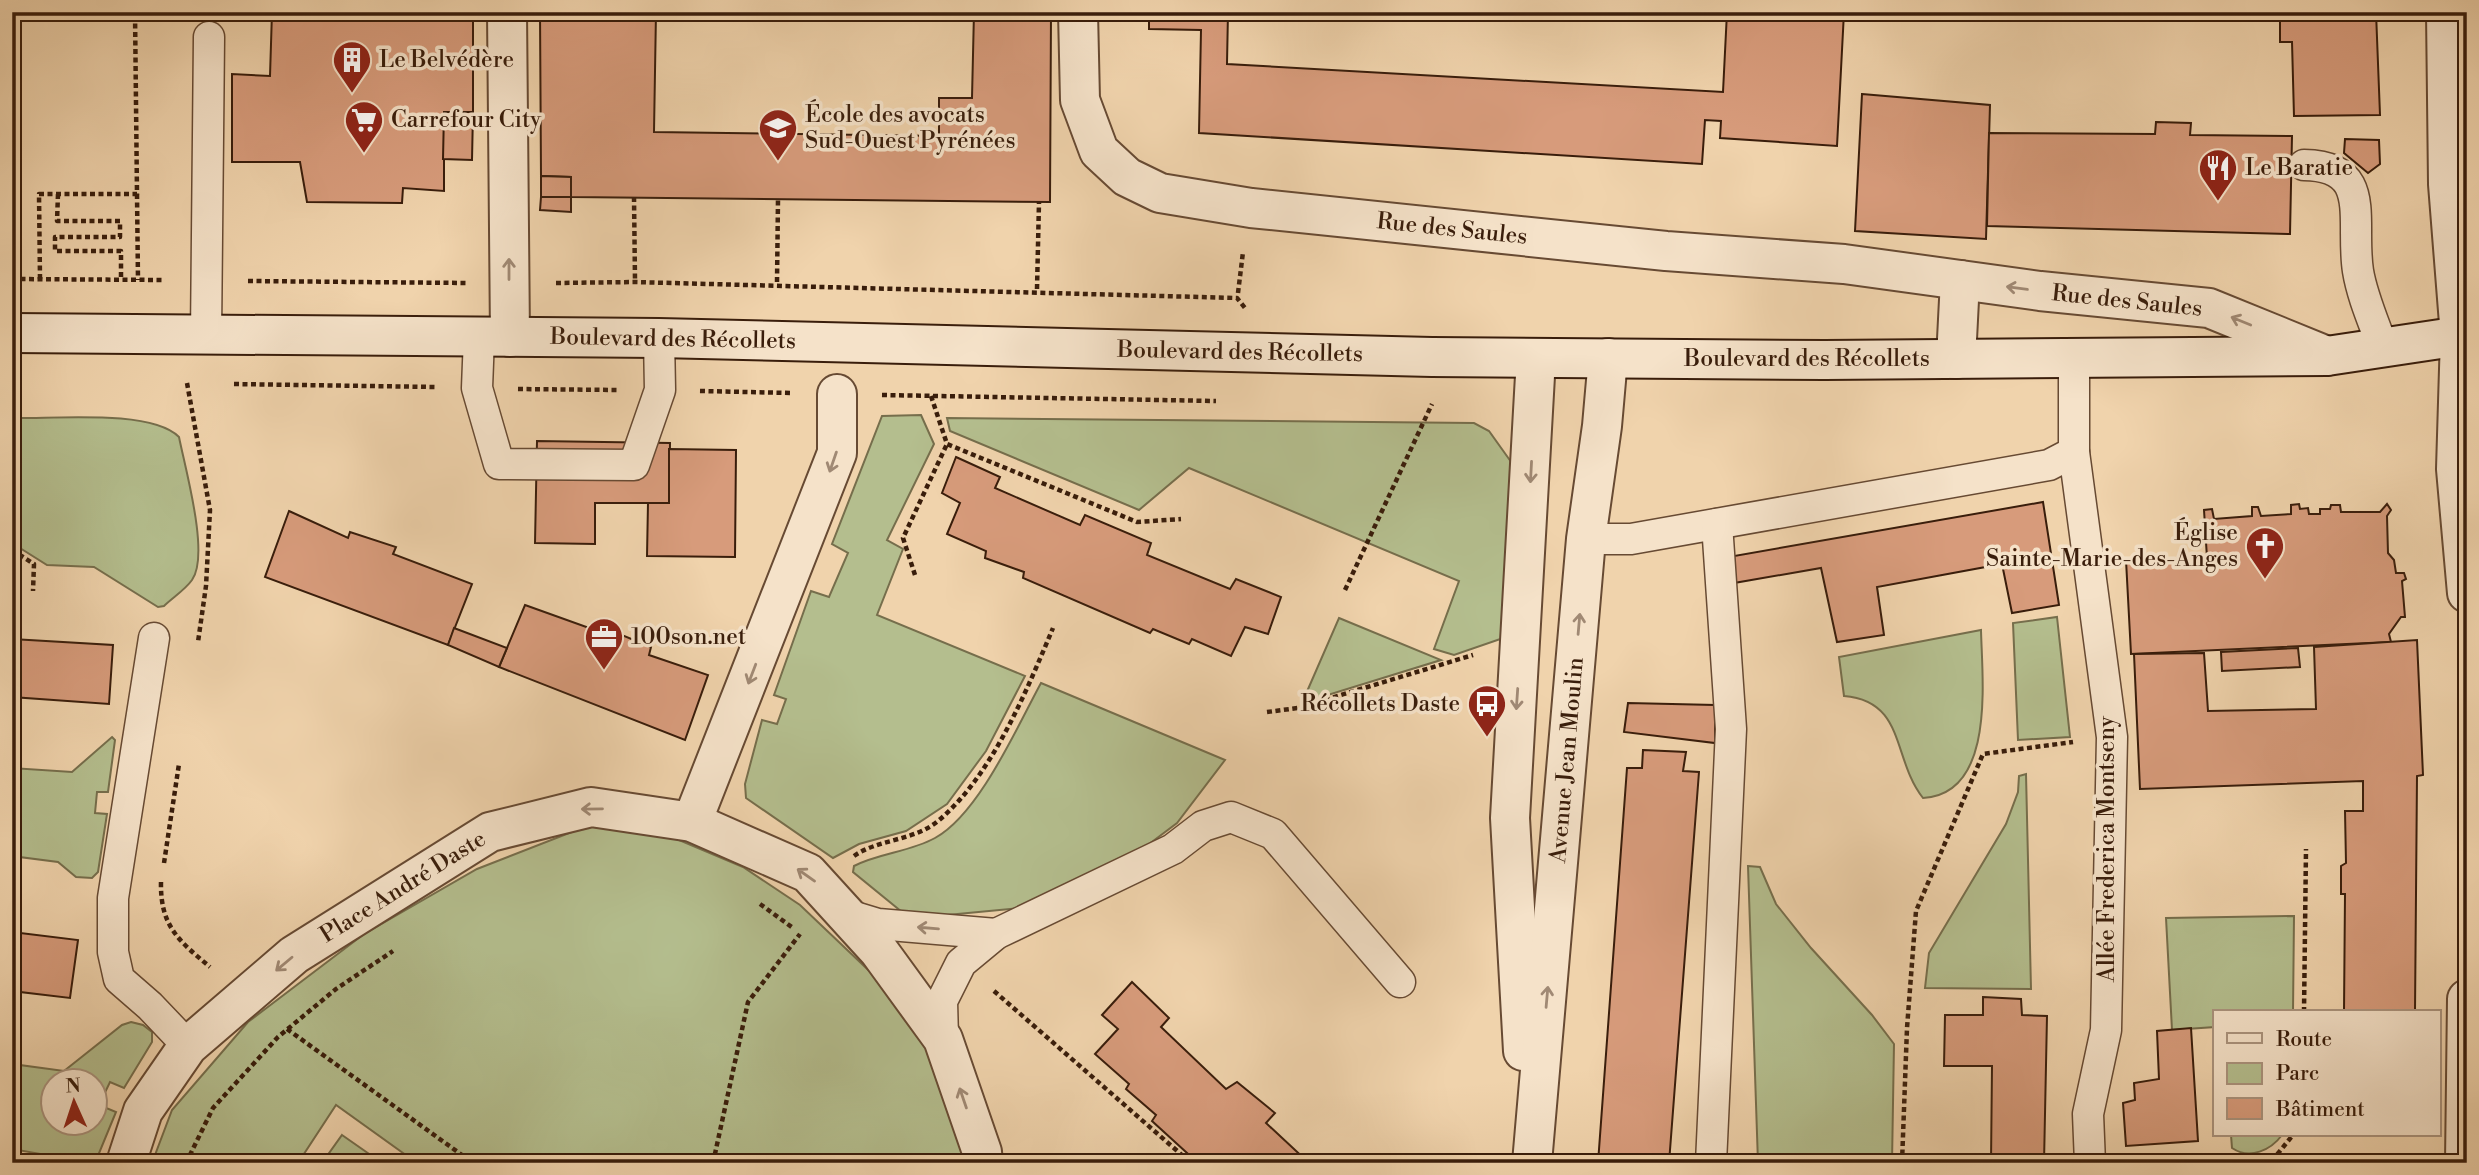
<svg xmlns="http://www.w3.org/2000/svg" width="2479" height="1175" viewBox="0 0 2479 1175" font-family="'Libre Bodoni',serif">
<rect width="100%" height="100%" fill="#f0d3ac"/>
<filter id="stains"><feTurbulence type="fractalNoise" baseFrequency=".00286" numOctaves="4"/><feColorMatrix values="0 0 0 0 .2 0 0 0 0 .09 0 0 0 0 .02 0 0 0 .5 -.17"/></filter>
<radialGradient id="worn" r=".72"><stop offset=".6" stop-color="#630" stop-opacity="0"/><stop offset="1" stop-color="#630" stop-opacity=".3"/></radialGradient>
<!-- green -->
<g fill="#b4be8e" stroke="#766e4c" stroke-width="2" fill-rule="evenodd">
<polygon points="921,415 934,444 887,540 903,549 877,615 1025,676 986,751 947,804 906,831 859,844 833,858 746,798 745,784 762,720 777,724 786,699 774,695 811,591 829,597 848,553 832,544 882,416"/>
<path d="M 12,418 C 53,419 151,409 179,437 C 185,468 210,555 192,580 C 185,590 172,598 164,606 L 158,607 L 94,567 L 47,565 L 12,543 Z"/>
<polygon points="947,418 1474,423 1489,431 1514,466 1512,635 1454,655 1434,649 1459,581 1189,468 1139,510 950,431"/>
<polygon points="2057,617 2070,737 2018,740 2013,623"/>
<polygon points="1339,618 1441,660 1302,703"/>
<path d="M 1981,630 C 1982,679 1996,794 1923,798 C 1892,759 1906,701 1844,696 L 1839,657 Z"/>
<path d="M 1041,683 L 1225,760 L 1177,823 L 1120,866 L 1032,907 L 947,915 L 902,912 L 853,872 L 854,866 C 879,853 910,852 935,838 C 979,814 1017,727 1041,683 Z"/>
<polygon points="112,737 115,740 108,792 97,792 95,813 107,814 98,872 92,878 76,877 58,862 12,856 12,768 72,772"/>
<polygon points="2026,774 2031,989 1925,988 1929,953 2006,824 2018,792 2019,776"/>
<polygon points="587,826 672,837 743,867 800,905 884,985 936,1064 970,1163 417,1163 336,1105 298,1163 152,1163 172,1110 248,1022 364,934 477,869"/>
<polygon points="1748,866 1760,867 1776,904 1811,948 1872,1015 1894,1044 1892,1163 1758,1163"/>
<polygon points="2294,916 2293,1012 2215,1012 2215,1027 2172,1030 2166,918"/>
<path d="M 131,1022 L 143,1025 L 152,1032 L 152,1042 L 124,1088 L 110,1082 L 99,1105 L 116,1112 L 95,1163 L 52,1163 L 52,1156 L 12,1149 L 12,1064 L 64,1071 L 122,1025 ZM 52,1080 L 94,1080 L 94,1122 L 52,1122 Z"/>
<polygon points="342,1135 382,1163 322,1163"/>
<path d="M 2231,1135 L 2282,1135 C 2271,1150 2250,1160 2232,1148 Z"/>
</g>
<!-- building -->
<g fill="#d79b7b" stroke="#391d0b" stroke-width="2">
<polygon points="272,12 473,12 473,112 444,112 444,191 403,188 402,203 307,202 300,162 232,162 232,74 270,76"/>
<polygon points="540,12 656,12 654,132 939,136 939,98 972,98 974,12 1051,12 1050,202 571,197 571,177 541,176"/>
<polygon points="1149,12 1228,12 1227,64 1723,92 1727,12 1844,12 1837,146 1720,138 1721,121 1705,120 1702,164 1199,133 1201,30 1149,29"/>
<polygon points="2280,12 2376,12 2380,115 2294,116 2292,42 2280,42"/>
<polygon points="1862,94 1990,105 1986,239 1855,231"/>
<polygon points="444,112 473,112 472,160 443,159"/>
<polygon points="2156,122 2191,123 2190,135 2292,136 2290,234 1987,226 1989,133 2155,134"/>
<polygon points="2345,139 2379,140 2380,164 2368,173 2344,153"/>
<polygon points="541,176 571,177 571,197 541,197"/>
<polygon points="541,197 571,197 571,212 540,210"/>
<polygon points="537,441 670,443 669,503 595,503 595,544 535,543"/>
<polygon points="669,449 736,450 735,557 647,556 648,503 669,503"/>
<polygon points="956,457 1000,477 995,488 1080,525 1085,515 1151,543 1147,555 1230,589 1236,579 1281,597 1268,634 1245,627 1231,656 1192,639 1189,644 1153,629 1150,633 1023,578 1024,572 985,558 986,551 947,534 960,503 942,493"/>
<polygon points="2043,502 2059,605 2012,613 2002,564 1877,587 1884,635 1837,642 1821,568 1734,583 1734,556"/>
<polygon points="2299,504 2300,509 2308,508 2309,514 2320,514 2320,509 2330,509 2331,505 2340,505 2341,512 2380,512 2387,504 2391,510 2387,516 2388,553 2394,560 2396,573 2404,573 2406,579 2402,581 2405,617 2401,617 2389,634 2391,642 2131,654 2126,560 2167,563 2167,558 2207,558 2204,510 2212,509 2214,519 2252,516 2252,507 2258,507 2261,516 2291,514 2291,505"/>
<polygon points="289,511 348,538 350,532 396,547 393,554 472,584 448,645 265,577"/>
<polygon points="525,605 603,633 605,628 651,647 649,655 708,675 685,740 499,667"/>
<polygon points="454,628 507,648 499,667 448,645"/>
<polygon points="12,639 113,645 109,704 12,697"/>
<polygon points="2417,640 2423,775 2417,776 2415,1012 2344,1012 2345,894 2341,894 2341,866 2346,863 2345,811 2363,811 2363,781 2140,789 2134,654 2204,653 2208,711 2316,709 2314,647"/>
<polygon points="2298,648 2300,667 2222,671 2221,652"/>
<polygon points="1628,703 1715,705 1715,743 1624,732"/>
<polygon points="1643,750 1686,752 1683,771 1699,772 1669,1163 1598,1163 1627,768 1642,768"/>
<polygon points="12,932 78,940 70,998 12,991"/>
<polygon points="1132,982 1169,1018 1161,1027 1226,1089 1237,1082 1275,1113 1266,1123 1309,1163 1198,1163 1152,1121 1156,1115 1126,1089 1129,1084 1095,1054 1118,1029 1102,1015"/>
<polygon points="1983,997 2021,999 2022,1015 2047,1016 2044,1163 1991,1163 1992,1066 1944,1066 1945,1015 1983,1015"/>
<polygon points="2191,1028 2198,1141 2126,1146 2123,1103 2135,1100 2134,1083 2159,1079 2157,1031"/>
</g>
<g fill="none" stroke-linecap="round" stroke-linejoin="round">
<!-- service casing -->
<g stroke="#674a33" stroke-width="33">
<g id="service">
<path d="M 2304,165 C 2374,166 2350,220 2358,271 C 2362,296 2374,323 2383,348"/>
<polyline points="206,335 209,37"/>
<polyline points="479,337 477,388 499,464 634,465 660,390 659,338"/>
<polyline points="2074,452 2112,737 2106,1030 2088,1114 2090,1163"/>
<polyline points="1586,539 1631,539 2049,465 2074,452 2074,358"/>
<polyline points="154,638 113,898 113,952 119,979 150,1006 188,1046"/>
<polyline points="845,914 878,924 996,934"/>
<polyline points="943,1039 942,1001 961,963 996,934 1173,849 1203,826 1231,817 1273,834 1400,982"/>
<polyline points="1711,1163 1731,729 1717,524"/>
</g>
</g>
<!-- minor casing -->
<g stroke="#674a33" stroke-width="42">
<g id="minor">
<polyline points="507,12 510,337"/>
<polyline points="1078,12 1080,100 1099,151 1127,177 1160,193 1251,208 1666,251 1844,264 2040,291 2209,308 2327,356"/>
<polyline points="1956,359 1960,280"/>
<polyline points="692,822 837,453 837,394"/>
<polyline points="1523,1051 1510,818 1536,358"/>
<polyline points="126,1163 143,1111 188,1046 294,955 490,832 591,807 692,822 808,873 879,951 943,1039 982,1152 983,1163"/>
<polyline points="1532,1163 1586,539 1602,426 1608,358"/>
</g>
</g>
<!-- tertiary casing -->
<g stroke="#674a33" stroke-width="42">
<g id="tertiary">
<polyline points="2446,12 2448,184 2460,336 2456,469 2467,593"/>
<polyline points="2465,1163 2467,999"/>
</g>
</g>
<!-- secondary casing -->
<g stroke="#391d0b" stroke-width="42">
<polyline id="secondary" points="12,333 659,338 1432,357 1825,360 2327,356 2467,335"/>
</g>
<!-- path -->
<g stroke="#391d0b" stroke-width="4.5" stroke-dasharray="5 3.5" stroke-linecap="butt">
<polyline points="58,194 57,221 120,221 120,237 55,237 55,251 121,251 121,280"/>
<polyline points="137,194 138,280"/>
<polyline points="634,197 635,280"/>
<polyline points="12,279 165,280"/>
<polyline points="40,279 39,194 137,194 135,12"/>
<polyline points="248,281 466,283"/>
<polyline points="777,282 778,199"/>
<polyline points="556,283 634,282 1237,298 1245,308"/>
<polyline points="1037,289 1039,202"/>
<polyline points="1238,293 1243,252"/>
<polyline points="187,383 210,510 206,586 198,642"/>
<polyline points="234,384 436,387"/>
<polyline points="518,389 618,390"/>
<polyline points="700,391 793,393"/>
<polyline points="882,395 1216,401"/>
<polyline points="931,396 947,444 1137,522 1181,519"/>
<polyline points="12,550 34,564 33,591"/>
<polyline points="915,575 903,538 947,444"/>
<polyline points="1345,590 1432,404"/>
<polyline points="1267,712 1298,708 1473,655"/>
<path d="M 854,856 C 878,839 914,841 938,821 C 992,776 1026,692 1053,628"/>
<polyline points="164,863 179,764"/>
<path d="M 161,882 C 160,926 179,941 210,967"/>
<polyline points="760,904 793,928"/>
<polyline points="994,991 1191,1163"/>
<polyline points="2304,1012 2306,849"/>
<polyline points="287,1029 473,1163"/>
<polyline points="2275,1157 2421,1158"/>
<polyline points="186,1163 213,1108 278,1037 336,989 393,951"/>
<polyline points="713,1163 748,1002 800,934"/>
<polyline points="1902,1163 1907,1028 1916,911 1983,754 2073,742"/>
<polyline points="2228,1163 2275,1157 2293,1135"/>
</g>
<!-- service -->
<use href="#service" stroke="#f5e2c9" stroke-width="30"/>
<!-- minor -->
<use href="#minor" stroke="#f5e2c9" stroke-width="38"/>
<!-- tertiary -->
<use href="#tertiary" stroke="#f5e2c9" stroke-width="38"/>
<!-- secondary -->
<use href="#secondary" stroke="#f5e2c9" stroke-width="38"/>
</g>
<!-- one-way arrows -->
<defs><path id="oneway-shaft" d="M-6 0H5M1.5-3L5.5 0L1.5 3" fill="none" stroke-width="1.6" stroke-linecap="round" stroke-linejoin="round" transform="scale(1.75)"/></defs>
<g stroke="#a08974">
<use href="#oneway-shaft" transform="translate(509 269) rotate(-90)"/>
<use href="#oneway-shaft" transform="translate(2017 288) rotate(-172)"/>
<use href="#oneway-shaft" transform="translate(2241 321) rotate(-158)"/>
<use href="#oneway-shaft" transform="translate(833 462) rotate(109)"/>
<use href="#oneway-shaft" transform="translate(1531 472) rotate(93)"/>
<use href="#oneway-shaft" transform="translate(1579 624) rotate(-85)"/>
<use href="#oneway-shaft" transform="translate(752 674) rotate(111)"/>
<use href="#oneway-shaft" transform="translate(1517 699) rotate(94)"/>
<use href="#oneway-shaft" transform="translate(592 809) rotate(179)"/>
<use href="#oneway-shaft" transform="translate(806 875) rotate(-145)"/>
<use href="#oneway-shaft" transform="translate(928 928) rotate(-175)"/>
<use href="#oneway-shaft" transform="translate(284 964) rotate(140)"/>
<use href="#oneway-shaft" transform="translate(1547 997) rotate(-85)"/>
<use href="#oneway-shaft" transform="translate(963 1098) rotate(-109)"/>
</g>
<!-- icons -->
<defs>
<g id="building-pin" transform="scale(2.0125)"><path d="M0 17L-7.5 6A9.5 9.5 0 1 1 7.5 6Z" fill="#8f2418" stroke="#f5e2c9"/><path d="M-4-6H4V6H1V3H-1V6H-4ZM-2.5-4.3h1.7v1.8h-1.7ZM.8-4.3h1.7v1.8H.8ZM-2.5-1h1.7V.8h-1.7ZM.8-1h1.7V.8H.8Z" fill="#fff"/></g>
<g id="supermarket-pin" transform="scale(2.0125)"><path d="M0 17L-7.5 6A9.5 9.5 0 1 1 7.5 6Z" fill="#8f2418" stroke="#f5e2c9"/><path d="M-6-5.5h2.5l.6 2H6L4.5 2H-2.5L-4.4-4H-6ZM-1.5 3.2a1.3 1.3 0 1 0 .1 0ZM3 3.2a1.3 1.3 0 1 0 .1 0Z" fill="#fff"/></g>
<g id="university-pin" transform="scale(2.0125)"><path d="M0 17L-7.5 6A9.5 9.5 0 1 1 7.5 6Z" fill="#8f2418" stroke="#f5e2c9"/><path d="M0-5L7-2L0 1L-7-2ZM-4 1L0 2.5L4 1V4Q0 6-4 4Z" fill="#fff"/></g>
<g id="restaurant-pin" transform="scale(2.0125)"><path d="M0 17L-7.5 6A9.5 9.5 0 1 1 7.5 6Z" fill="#8f2418" stroke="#f5e2c9"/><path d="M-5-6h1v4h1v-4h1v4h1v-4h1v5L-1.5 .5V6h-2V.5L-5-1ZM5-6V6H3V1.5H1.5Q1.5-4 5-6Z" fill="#fff"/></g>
<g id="church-pin" transform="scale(2.0125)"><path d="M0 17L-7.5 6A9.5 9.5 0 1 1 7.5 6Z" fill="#8f2418" stroke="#f5e2c9"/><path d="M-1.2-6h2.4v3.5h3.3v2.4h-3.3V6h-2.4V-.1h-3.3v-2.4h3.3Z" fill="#fff"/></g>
<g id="office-pin" transform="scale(2.0125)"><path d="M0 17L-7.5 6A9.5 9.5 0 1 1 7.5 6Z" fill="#8f2418" stroke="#f5e2c9"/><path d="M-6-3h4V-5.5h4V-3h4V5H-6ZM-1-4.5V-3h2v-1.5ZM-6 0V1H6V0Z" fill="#fff"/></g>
<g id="bus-pin" transform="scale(2.0125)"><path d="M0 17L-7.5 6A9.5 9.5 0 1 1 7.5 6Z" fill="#8f2418" stroke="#f5e2c9"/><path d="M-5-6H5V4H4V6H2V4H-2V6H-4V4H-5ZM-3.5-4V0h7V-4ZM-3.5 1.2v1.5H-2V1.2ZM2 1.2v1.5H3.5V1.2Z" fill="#fff"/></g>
</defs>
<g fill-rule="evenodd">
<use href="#building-pin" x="352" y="60"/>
<use href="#supermarket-pin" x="364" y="120"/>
<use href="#university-pin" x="778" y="128"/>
<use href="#restaurant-pin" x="2218" y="168"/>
<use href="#church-pin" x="2265" y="546"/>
<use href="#office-pin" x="604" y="637"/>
<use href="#bus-pin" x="1487" y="704"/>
</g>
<g text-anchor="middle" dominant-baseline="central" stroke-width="7" stroke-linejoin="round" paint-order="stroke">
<!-- poi labels -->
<g font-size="23" fill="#391d0b" stroke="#f5e2c9" text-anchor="start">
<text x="379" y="60">Le Belvédère</text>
<text x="805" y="115">École des avocats<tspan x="805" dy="26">Sud-Ouest Pyrénées</tspan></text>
<text x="391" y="120">Carrefour City</text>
<text x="2245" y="168">Le Baratie</text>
<text x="2238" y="533" text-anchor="end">Église<tspan x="2238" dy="26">Sainte-Marie-des-Anges</tspan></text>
<text x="631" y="637">100son.net</text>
<text x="1460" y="704" text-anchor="end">Récollets Daste</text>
</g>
<!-- street labels -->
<g font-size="23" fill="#391d0b" stroke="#f5e2c9">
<text transform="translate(1452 229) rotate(6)">Rue des Saules</text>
<text transform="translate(2127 301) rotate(6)">Rue des Saules</text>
<text transform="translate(673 339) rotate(1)">Boulevard des Récollets</text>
<text transform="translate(1240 352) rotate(1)">Boulevard des Récollets</text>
<text x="1807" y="359">Boulevard des Récollets</text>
<text transform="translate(1567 760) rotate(-85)">Avenue Jean Moulin</text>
<text transform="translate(2107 849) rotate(-90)">Allée Frederica Montseny</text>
<text transform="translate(403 887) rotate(-32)">Place André Daste</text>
</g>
</g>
<!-- margin -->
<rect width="2479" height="1175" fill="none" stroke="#f0d3ac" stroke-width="42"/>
<rect x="14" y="14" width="2451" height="1147" fill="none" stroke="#391d0b" stroke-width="3.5"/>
<rect x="21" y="21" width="2437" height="1133" fill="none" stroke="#391d0b" stroke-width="2"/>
<!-- legend -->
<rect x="2213" y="1010" width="228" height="126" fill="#f5e2c9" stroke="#aa937d" stroke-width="2"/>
<rect x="2227" y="1033" width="35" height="10" fill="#f5e2c9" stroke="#aa937d" stroke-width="2"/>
<text x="2276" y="1046" font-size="21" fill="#391d0b">Route</text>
<rect x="2227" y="1063" width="35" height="21" fill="#b4be8e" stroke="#aa937d" stroke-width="2"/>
<text x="2276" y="1080" font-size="21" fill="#391d0b">Parc</text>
<rect x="2227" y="1098" width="35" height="21" fill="#d79b7b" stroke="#aa937d" stroke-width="2"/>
<text x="2276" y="1116" font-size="21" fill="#391d0b">Bâtiment</text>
<!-- north arrow -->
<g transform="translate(74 1102) rotate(357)"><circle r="33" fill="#f5e2c9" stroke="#aa937d" stroke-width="2"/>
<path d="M0-5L12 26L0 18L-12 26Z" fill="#8f2418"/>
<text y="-10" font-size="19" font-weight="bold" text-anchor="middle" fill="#391d0b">N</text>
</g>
<rect width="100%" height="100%" filter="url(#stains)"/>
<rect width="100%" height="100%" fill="url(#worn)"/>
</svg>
